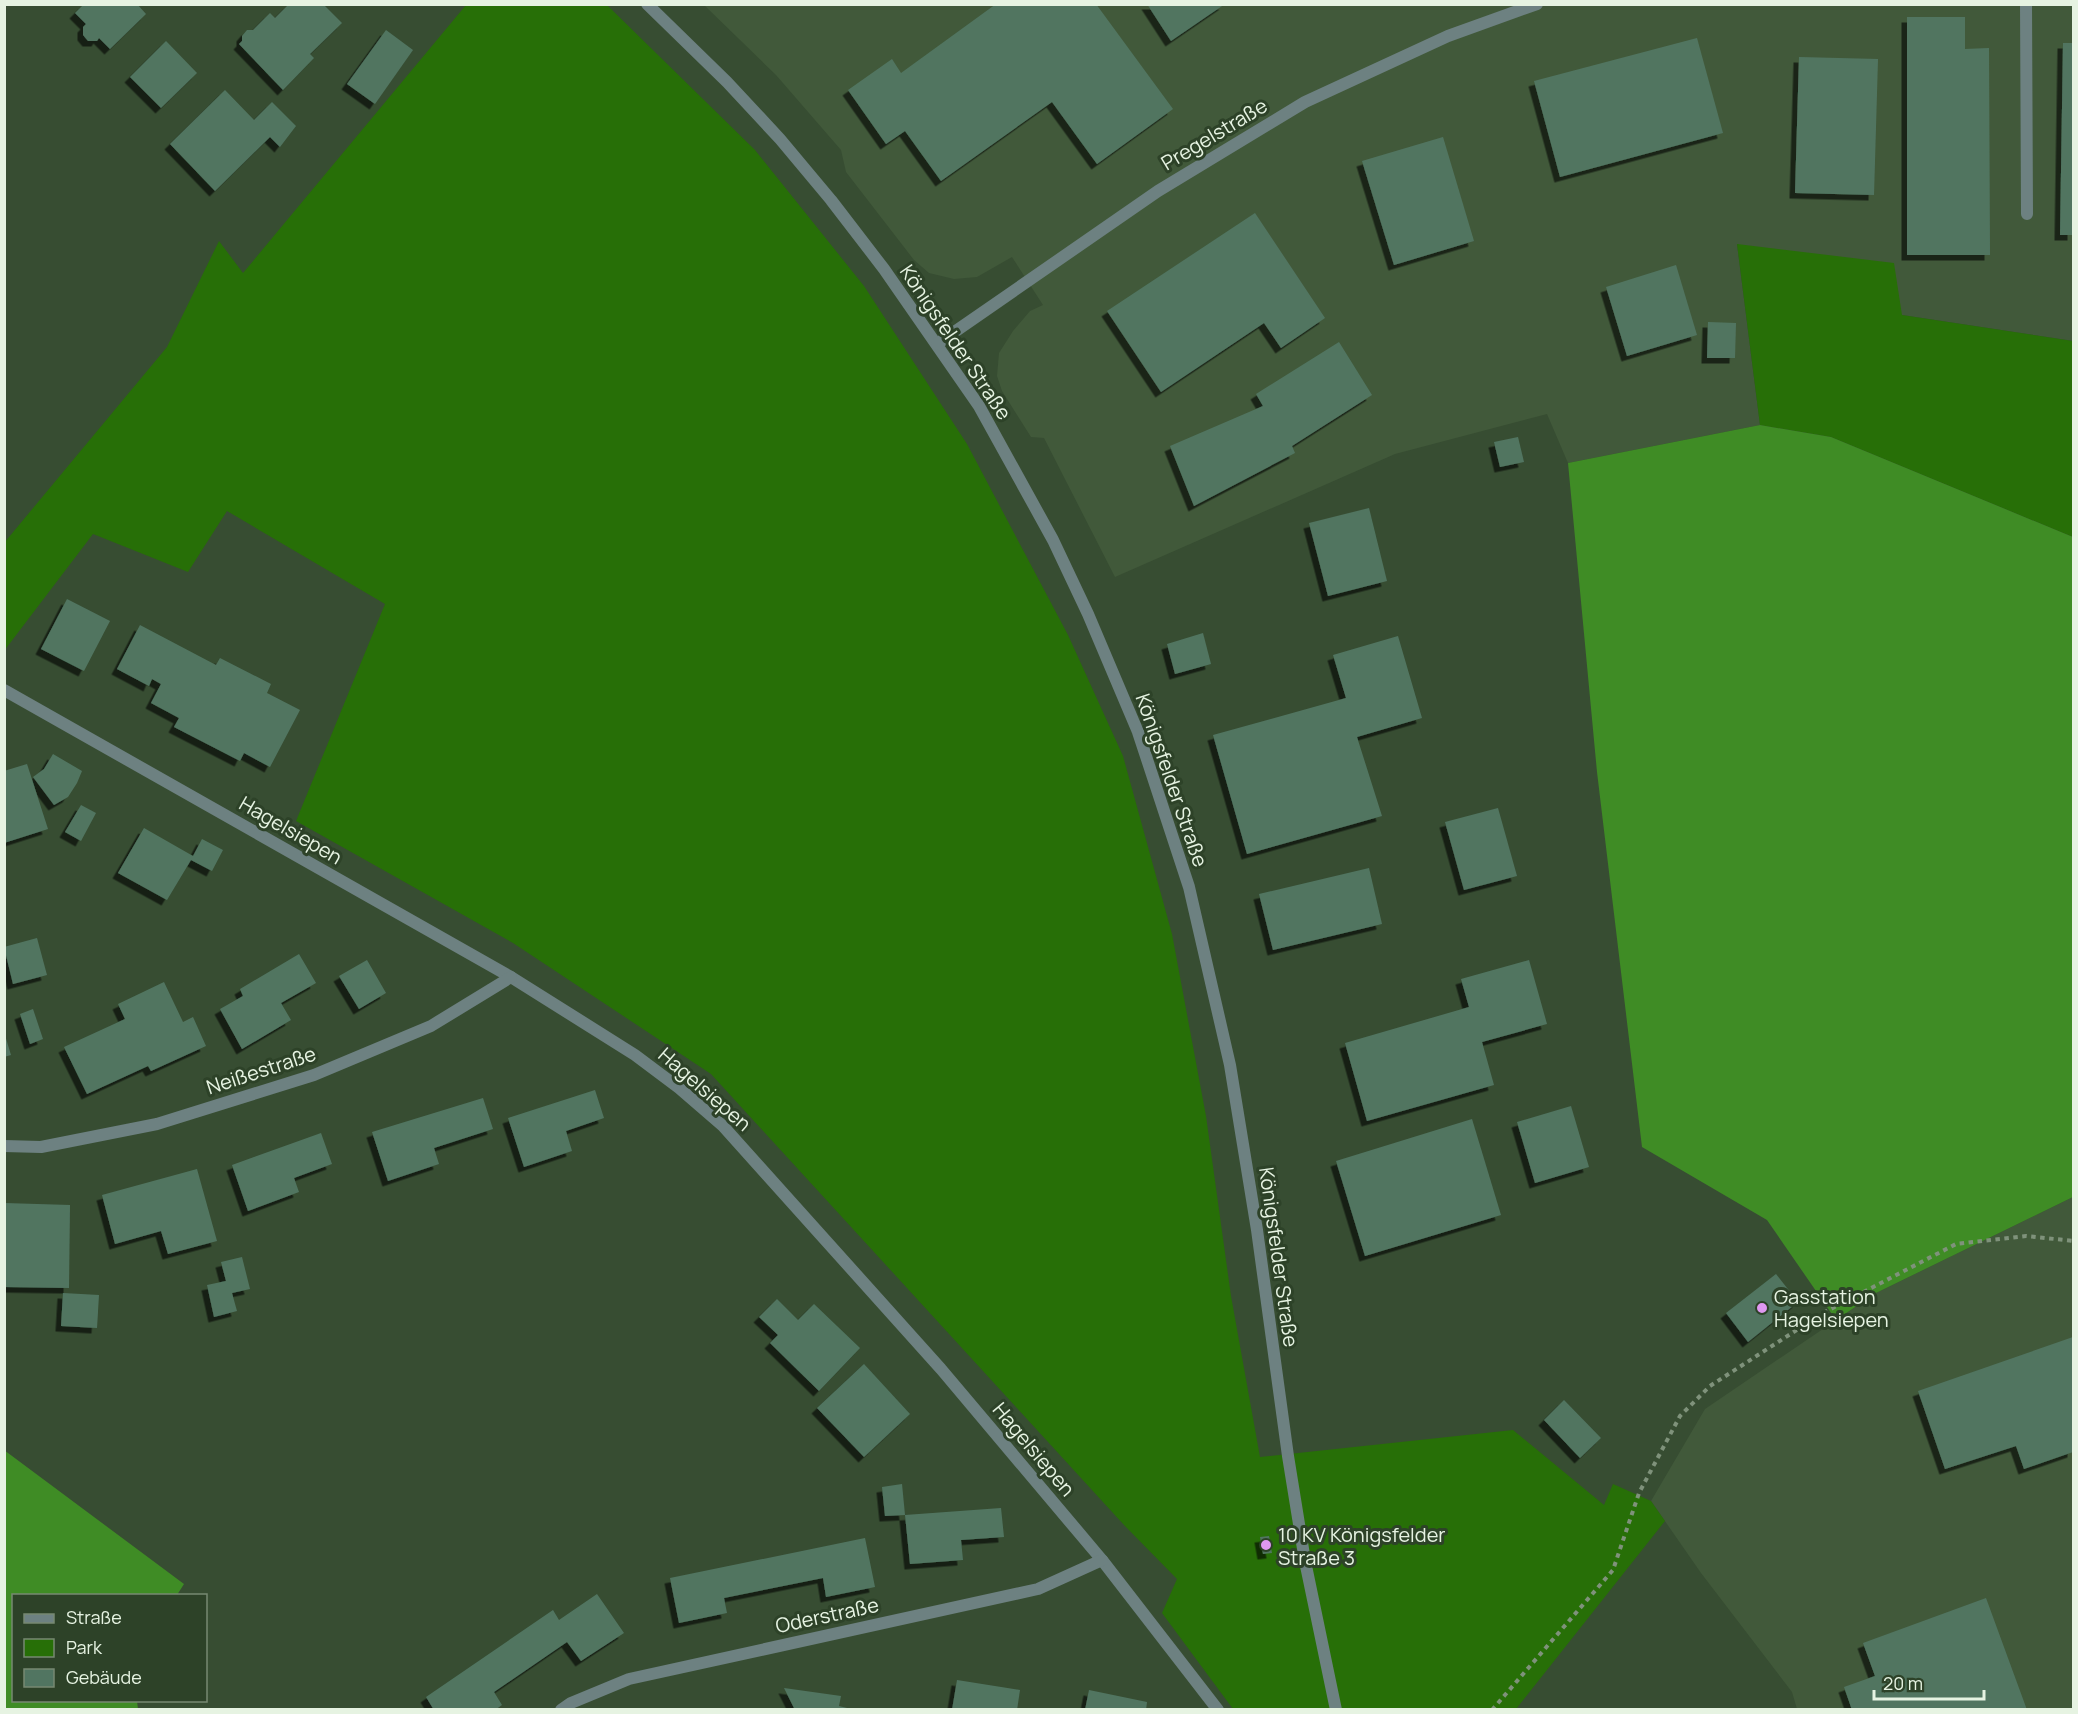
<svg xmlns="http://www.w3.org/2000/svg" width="2078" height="1714" viewBox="0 0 2078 1714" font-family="Manrope,sans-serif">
<defs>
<filter id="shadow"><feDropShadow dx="-5.5" dy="5.5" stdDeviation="0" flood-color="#0009"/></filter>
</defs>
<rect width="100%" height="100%" fill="#374d32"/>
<!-- built -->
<g fill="#41593a">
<polygon points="704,5 2073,5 2073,341 1902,315 1737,244 1760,425 1568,463 1547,414 1395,454 1115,577 1044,438 1031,437 1002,391 997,376 999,353 1013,331 1030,311 1043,305 1012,257 977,277 954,279 929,273 914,260 846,172 841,150 776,75"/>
<polygon points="2073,1197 2073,1709 1797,1709 1792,1692 1701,1573 1651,1501 1705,1409 1876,1293"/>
</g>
<!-- green -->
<g fill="#276f07">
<polygon points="466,5 607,5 755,150 864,286 967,444 1068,635 1123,756 1172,934 1206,1116 1231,1296 1260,1457 1513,1430 1604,1505 1613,1484 1651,1501 1665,1521 1516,1709 1233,1709 1162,1613 1177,1579 1124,1525 711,1074 513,943 296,821 385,604 227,511 188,572 93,534 4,651 4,543 167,347 219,241 243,273"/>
<polygon points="1737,244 1894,263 1902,315 2073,341 2073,537 1831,437 1760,425"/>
</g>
<!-- forest -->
<g fill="#3f8c25">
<polygon points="1760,425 1831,437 2073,537 2073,1197 1876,1293 1836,1320 1767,1220 1642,1147 1597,772 1568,463"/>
<polygon points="4,1450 184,1584 177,1595 14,1596 14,1700 137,1701 138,1709 5,1709"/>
</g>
<!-- building -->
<g fill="#517561" filter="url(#shadow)">
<polygon points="84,4 137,4 146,14 110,49 99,38 97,41 88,41 83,35 83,27 86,24 75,13"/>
<polygon points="289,4 323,4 342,23 310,54 314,58 283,90 239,44 242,41 242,36 247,30 253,30 270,13 275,18"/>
<polygon points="996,4 1096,4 1173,109 1097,164 1052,102 941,181 905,131 886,144 848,90 892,59 901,73"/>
<polygon points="1147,4 1225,4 1171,41"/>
<polygon points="1907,17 1965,17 1965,49 1989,48 1990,255 1907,255"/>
<polygon points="386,30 413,50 375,104 347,84"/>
<polygon points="1697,38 1723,133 1560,177 1534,81"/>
<polygon points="166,41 197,73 161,108 130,77"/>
<polygon points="2063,43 2073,43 2073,235 2060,235"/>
<polygon points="1799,57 1878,59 1874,195 1795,193"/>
<polygon points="225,90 254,120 272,102 296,126 280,147 270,137 215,191 170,144"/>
<polygon points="1443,137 1474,241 1394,265 1362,161"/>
<polygon points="1255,213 1325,318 1281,348 1264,323 1161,392 1107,311"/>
<polygon points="1676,265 1697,335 1627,356 1606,287"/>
<polygon points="1708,322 1736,323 1735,358 1707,358"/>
<polygon points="1339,342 1372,395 1292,446 1295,453 1194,506 1170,446 1263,406 1256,394"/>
<polygon points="1518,437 1524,462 1500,467 1494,442"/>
<polygon points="1369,508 1387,581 1328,596 1309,523"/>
<polygon points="67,599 110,621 84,671 41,649"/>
<polygon points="140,625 216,665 220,658 271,684 267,693 300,710 270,767 244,753 240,761 174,727 179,718 151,703 161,684 152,679 149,686 117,669"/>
<polygon points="1203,633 1211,664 1175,674 1167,644"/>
<polygon points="1398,636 1422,718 1357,737 1382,816 1247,854 1213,735 1346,698 1333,655"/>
<polygon points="53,754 82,771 77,783 68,797 54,805 33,777 44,769"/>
<polygon points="27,764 48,829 4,843 4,771"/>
<polygon points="81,805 96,813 81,841 65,832"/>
<polygon points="1498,808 1517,876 1464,890 1445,822"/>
<polygon points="144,828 193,856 202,839 223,850 212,871 191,860 167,900 118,873"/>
<polygon points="1369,868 1382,924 1273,950 1259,894"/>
<polygon points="37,938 47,975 13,984 4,947"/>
<polygon points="299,954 316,983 281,1003 291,1020 242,1049 220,1009 243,996 240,989"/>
<polygon points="367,960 386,993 359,1009 339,976"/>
<polygon points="1529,960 1547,1024 1482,1042 1494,1085 1367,1121 1345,1043 1469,1007 1461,979"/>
<polygon points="164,982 183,1022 193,1017 206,1046 151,1071 148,1066 87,1094 64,1047 125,1019 118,1004"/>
<polygon points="33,1009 43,1039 30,1044 20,1014"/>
<polygon points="4,1032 11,1055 4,1057"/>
<polygon points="595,1090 604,1118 566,1131 572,1151 524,1167 508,1118"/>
<polygon points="483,1098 493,1129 434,1148 439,1164 388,1181 372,1132"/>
<polygon points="1571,1106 1589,1167 1535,1183 1517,1122"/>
<polygon points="1472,1119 1501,1215 1365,1256 1336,1161"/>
<polygon points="321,1133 332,1164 294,1178 299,1192 248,1211 232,1165"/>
<polygon points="197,1169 217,1241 168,1254 161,1231 115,1244 102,1195"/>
<polygon points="4,1203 70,1205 69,1288 4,1287"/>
<polygon points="242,1257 250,1289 232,1293 237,1311 214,1317 207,1285 226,1281 221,1262"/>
<polygon points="1776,1274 1798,1302 1748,1342 1726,1313"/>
<polygon points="63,1293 99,1295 97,1328 61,1326"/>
<polygon points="777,1299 798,1320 814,1304 860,1348 819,1391 770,1343 778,1335 759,1317"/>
<polygon points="2073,1337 2073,1452 2024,1469 2016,1446 1945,1469 1918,1391"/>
<polygon points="864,1364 910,1414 864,1457 817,1408"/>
<polygon points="1564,1400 1601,1438 1580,1458 1544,1420"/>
<polygon points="902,1484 905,1515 885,1516 882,1487"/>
<polygon points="1001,1508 1004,1537 961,1540 963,1560 910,1564 905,1515"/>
<polygon points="1269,1536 1272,1553 1263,1554 1260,1537"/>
<polygon points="865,1538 875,1587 826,1597 823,1578 724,1598 727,1613 679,1623 670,1578"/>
<polygon points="597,1594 624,1633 581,1661 567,1642 494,1692 502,1705 495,1710 434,1710 426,1697 553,1610 559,1620"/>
<polygon points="1986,1598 2027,1710 1852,1710 1844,1687 1875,1676 1863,1643"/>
<polygon points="957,1680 1020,1690 1017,1710 952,1710"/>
<polygon points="784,1688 841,1696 839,1706 855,1710 795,1710"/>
<polygon points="1089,1690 1147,1702 1146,1710 1085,1710"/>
</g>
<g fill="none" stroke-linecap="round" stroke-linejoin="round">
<!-- path -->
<polyline stroke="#7f927b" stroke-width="4" stroke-dasharray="4.5 4.5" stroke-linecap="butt" points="1492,1710 1613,1570 1639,1493 1680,1416 1710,1386 1823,1313 1956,1244 2026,1236 2074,1241"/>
<!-- service -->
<polyline stroke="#6d8181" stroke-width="12" points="2026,4 2027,214"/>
<!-- minor -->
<g stroke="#6d8181" stroke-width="12">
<polyline points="647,4 727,82 780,139 831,200 884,269 979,406 1053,540 1088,614 1138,732 1189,887 1230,1065 1257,1230 1288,1456 1305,1561 1336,1710"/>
<polyline points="937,344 1158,191 1305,102 1448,36 1537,4"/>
<polyline points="4,690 511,977 635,1055 679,1088 723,1126 941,1369 1102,1560 1218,1710"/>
<polyline points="4,1146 41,1147 157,1124 314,1075 431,1026 511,977"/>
<polyline points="561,1710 571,1703 629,1679 1038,1589 1102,1560"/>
</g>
</g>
<!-- markers -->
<g fill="#df98f1" stroke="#2d4228" stroke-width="2">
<circle cx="1762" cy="1308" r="6"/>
<circle cx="1266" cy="1545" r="6"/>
</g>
<g text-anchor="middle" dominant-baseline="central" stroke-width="6" stroke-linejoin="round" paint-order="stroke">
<!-- street labels -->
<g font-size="20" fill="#e6f3e2" stroke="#2d4228">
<text transform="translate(1214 134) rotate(-31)">Pregelstraße</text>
<text transform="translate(956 342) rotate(56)">Königsfelder Straße</text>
<text transform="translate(1172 780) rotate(71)">Königsfelder Straße</text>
<text transform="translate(291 830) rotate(30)">Hagelsiepen</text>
<text transform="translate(261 1070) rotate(-18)">Neißestraße</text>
<text transform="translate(705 1089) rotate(41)">Hagelsiepen</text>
<text transform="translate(1279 1257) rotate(82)">Königsfelder Straße</text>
<text transform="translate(1034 1449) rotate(50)">Hagelsiepen</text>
<text transform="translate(827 1615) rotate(-12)">Oderstraße</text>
</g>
<!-- poi labels -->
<g font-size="20" fill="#e6f3e2" stroke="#2d4228" text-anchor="start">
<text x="1774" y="1296">Gasstation<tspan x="1774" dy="23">Hagelsiepen</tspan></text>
<text x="1278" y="1534">10 KV Königsfelder<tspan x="1278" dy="23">Straße 3</tspan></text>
</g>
</g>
<!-- border -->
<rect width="2078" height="1714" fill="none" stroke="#e6f3e2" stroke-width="12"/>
<!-- legend -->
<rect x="12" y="1594" width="195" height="108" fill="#2d4228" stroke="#778972" stroke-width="1.5"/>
<rect x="24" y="1614" width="30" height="9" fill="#6d8181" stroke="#778972" stroke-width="1.5"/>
<text x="66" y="1624" font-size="18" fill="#e6f3e2">Straße</text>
<rect x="24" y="1639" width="30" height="18" fill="#276f07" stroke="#778972" stroke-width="1.5"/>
<text x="66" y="1654" font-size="18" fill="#e6f3e2">Park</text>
<rect x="24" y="1669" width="30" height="18" fill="#517561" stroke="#778972" stroke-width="1.5"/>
<text x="66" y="1684" font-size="18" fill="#e6f3e2">Gebäude</text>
<!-- scale -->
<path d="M1874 1690v9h110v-9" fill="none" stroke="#e6f3e2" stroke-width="3"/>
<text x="1883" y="1690" font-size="18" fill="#e6f3e2" stroke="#2d4228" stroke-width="4.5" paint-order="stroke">20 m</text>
</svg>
